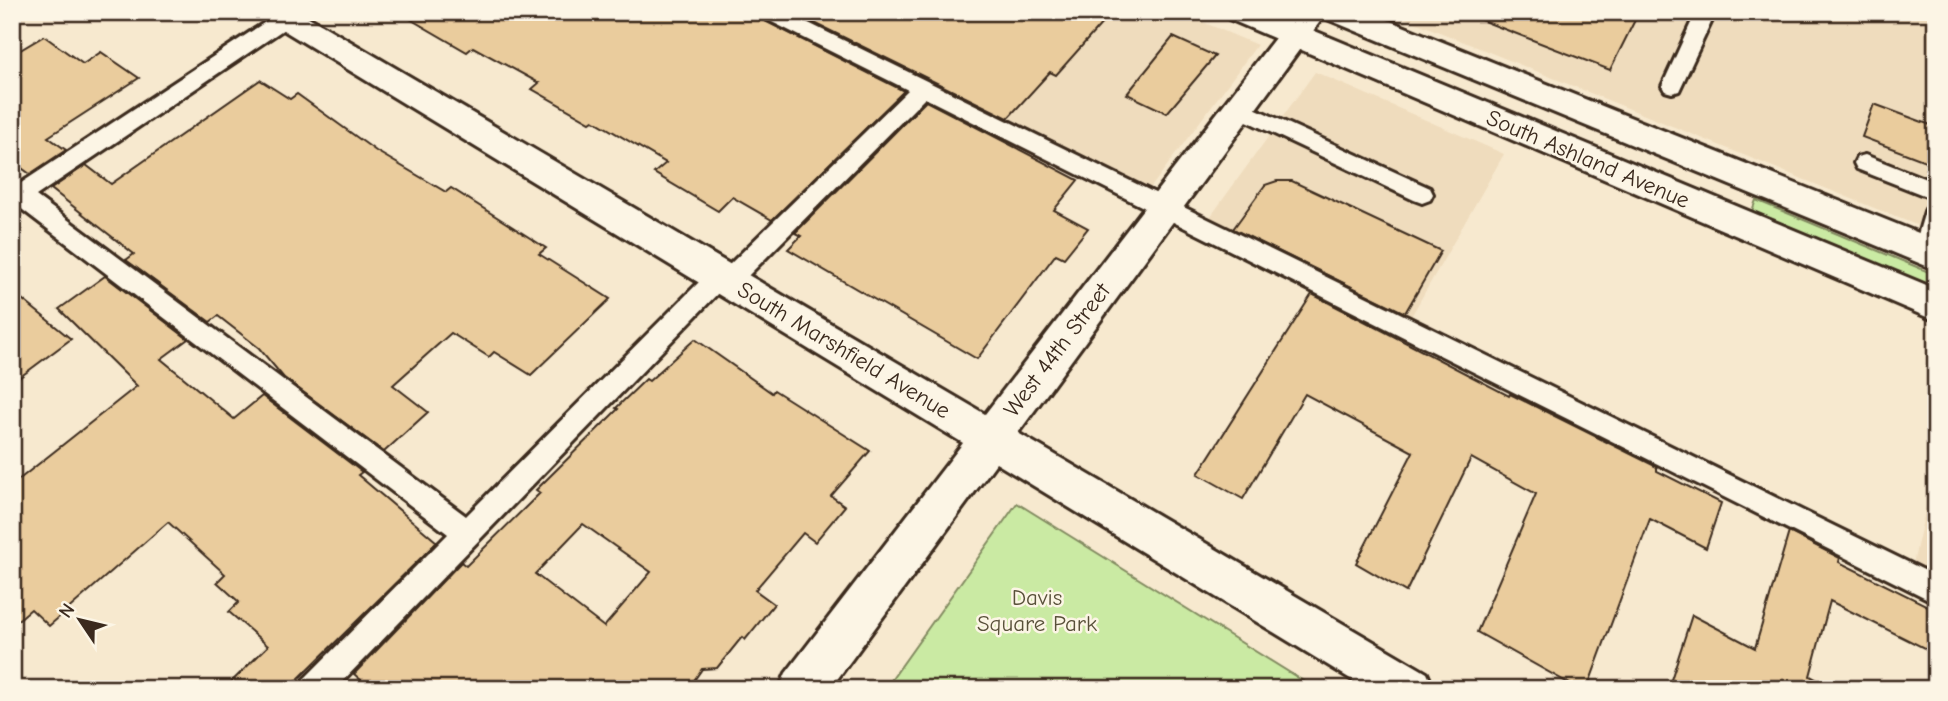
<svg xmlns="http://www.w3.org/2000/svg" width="1948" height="701" viewBox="0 0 1948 701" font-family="'Comic Neue',sans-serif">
<rect width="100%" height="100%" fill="#f7e9cf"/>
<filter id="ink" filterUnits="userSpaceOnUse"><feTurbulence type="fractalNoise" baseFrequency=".0143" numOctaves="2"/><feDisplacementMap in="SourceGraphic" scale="14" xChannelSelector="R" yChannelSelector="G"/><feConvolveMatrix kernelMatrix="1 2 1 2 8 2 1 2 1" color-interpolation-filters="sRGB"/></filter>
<g filter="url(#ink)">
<!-- built -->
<g fill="#efdcbd">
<polygon points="769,12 1179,12 1257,45 1143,198"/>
<polygon points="1390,12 1936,12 1936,233"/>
<polygon points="1315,72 1504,154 1405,327 1203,227"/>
<polygon points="1936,463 1936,590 1910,577"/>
</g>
<!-- green -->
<g fill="#caeaa3" stroke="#828a60" stroke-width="2">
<polygon points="1756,200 1936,275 1936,288 1752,211"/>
<polygon points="1017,503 1316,689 885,689"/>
</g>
<!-- building -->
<g fill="#eacc9d" stroke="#3b2a1e" stroke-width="2" fill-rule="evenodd">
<polygon points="398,12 757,12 761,19 904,91 772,220 732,197 718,211 654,173 666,163 593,120 590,122 532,89 539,83 473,47 467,52"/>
<polygon points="792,12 1112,12 1056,75 1050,72 1008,118"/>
<polygon points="1468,12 1639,12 1610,70 1468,15"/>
<polygon points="44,36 83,64 101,52 139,78 48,137 66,150 30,174 12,161 12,55"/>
<polygon points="1173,37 1215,56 1167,113 1127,94"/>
<polygon points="260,80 290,99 297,94 376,151 446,192 451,188 546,248 539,254 610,299 531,375 494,352 489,357 451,333 393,385 428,412 384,452 284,378 259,348 218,316 210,322 126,260 134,254 51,189 86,165 111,184"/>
<polygon points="926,101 1078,180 1054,210 1088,228 1064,258 1056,254 977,359 788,249 801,236 795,233"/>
<polygon points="1874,104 1936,127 1936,165 1862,137"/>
<polygon points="1277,181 1292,181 1441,251 1405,313 1233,229 1265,185"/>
<polygon points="105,276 188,339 161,359 234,419 262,396 362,472 358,475 437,542 288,689 224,689 268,646 229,612 239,602 217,582 225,574 168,522 49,626 31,609 12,625 12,485 137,386 59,309"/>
<polygon points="12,291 71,339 12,383"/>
<polygon points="1312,294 1509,396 1510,394 1657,467 1657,471 1721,503 1706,548 1650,519 1587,689 1579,689 1477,632 1536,494 1471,458 1406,592 1356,563 1413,452 1305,394 1243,499 1198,474"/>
<path d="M 695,339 L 772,393 L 774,390 L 870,451 L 831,496 L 845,506 L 815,542 L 803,533 L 755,590 L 774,604 L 745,640 L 742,637 L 717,668 L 702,669 L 688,689 L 371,689 L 354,674 L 461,562 L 466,566 L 540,493 L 536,490 L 618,409 L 616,408 L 646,379 L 649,381 ZM 583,524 L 651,572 L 604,627 L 535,574 Z"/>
<polygon points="1789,532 1840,558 1839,562 1936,610 1936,654 1830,601 1810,676 1834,689 1668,689 1692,615 1755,648"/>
</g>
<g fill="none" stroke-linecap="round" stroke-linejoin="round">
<!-- lane casing -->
<g stroke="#3b2a1e" stroke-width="6">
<g id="lane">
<polygon points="759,12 786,12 1936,576 1936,603 925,98 736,288 728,291 722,289 335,689 299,689 304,679 448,534 19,207 12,210 12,189 279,13 293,13 296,18 293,23 36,196 466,516 712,269 720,266 726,268 908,90 762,17"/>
<polygon points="1696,12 1716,12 1679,91 1672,93 1665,91 1662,86"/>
<polygon points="1239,101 1430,188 1433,194 1430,200 1422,203 1414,200 1232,114 1228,109 1232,104"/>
<polygon points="1865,155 1936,183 1936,200 1857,169 1854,163 1857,157"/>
<polygon points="1936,202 1936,254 1933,259 1925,261 1917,259 1913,252 1925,211 1928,205"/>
</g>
</g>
<!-- street casing -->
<g stroke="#3b2a1e" stroke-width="6">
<polygon id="street" points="261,12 300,12 985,414 1295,12 1327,12 1018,433 1427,673 1434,689 1367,689 996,463 830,689 779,689 786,673 963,443 265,19"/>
</g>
<!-- secondary casing -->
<g stroke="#3b2a1e" stroke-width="6">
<g id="secondary">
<polygon points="1225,12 1269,12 1936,289 1936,321 1229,19"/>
<polygon points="1323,12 1368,12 1936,240 1936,270 1327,19"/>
</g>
</g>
<!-- lane -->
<use href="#lane" fill="#fcf5e5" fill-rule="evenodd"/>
<!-- street -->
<use href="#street" fill="#fcf5e5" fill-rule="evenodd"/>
<!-- secondary -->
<use href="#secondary" fill="#fcf5e5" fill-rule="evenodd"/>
</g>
</g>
<g text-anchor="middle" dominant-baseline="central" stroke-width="5" stroke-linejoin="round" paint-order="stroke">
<!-- street labels -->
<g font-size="23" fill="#3b2a1e" stroke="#fcf5e5">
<text transform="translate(1588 159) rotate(23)">South Ashland Avenue</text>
<text transform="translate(844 350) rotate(31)">South Marshfield Avenue</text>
<text transform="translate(1057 350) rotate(-53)">West 44th Street</text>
</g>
<!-- park labels -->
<g font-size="23" fill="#585039" stroke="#fcf5e5">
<text x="1037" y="597">Davis<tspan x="1037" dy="26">Square Park</tspan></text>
</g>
</g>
<!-- margin -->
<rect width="1948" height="701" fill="none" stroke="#fcf5e5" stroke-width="42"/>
<rect x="21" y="21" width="1906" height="659" fill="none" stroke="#3b2a1e" stroke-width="2.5" filter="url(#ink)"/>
<!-- north arrow -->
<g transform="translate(80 620) rotate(305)" stroke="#fcf5e5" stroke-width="5" paint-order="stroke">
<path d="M0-5L12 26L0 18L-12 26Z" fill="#3b2a1e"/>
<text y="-10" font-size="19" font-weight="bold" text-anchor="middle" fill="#3b2a1e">N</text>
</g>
</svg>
